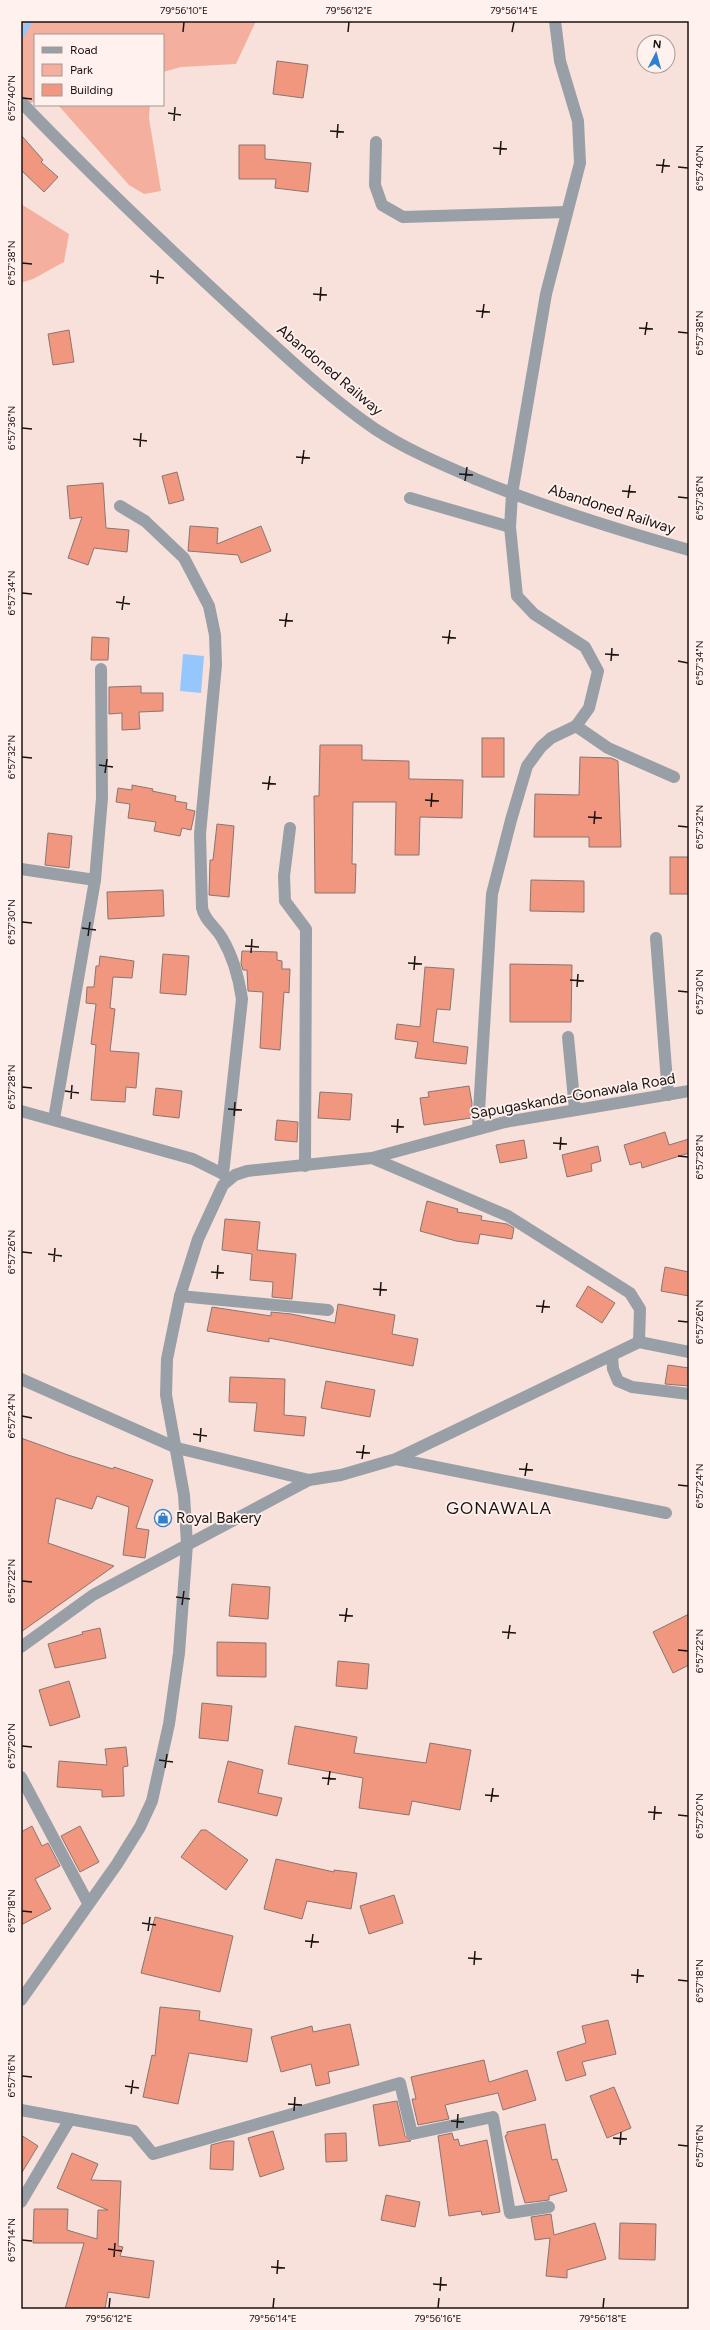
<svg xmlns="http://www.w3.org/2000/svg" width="710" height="2330" viewBox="0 0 710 2330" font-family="Figtree,sans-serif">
<rect width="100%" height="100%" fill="#f8e1db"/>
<!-- green -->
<g fill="#f5af9e">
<polygon points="21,21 256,21 236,64 181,67 163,72 163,35 35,35 35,101 21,107"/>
<polygon points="58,105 150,105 149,118 161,191 144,194 129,185"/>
<polygon points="21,204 69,234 64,262 33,279 21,283"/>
</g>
<!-- water -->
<polygon fill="#95c7fd" points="183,654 204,656 201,693 180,691"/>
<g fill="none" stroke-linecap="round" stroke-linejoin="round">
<!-- stream -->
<polyline stroke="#95c7fd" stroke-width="5.5" points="21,36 30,21"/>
</g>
<!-- building -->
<g fill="#f1967f" stroke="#8a7570">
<polygon points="277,61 308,65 303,98 273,94"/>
<polygon points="21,135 43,160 41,162 58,177 44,192 21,170"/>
<polygon points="239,145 265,145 265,159 311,163 308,192 275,188 276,179 239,179"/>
<polygon points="69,330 74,362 53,365 48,334"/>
<polygon points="177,472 184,500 169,504 162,476"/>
<polygon points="103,483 106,528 129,530 127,552 94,548 88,565 68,558 82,517 70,519 67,486"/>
<polygon points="190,526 218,528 217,544 261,526 271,551 241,563 238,555 188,551"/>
<polygon points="92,637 109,638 108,660 91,660"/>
<polygon points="141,686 141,693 163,693 163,711 139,712 140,729 122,730 122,713 109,714 109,687"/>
<rect x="482" y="738" width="22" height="39"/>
<polygon points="320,745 362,745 362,760 409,761 409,779 463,780 462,818 420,817 419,855 395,855 396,802 353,802 352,864 356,864 355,893 315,893 314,796 319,796"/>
<polygon points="580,757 611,758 618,761 621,847 589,847 589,837 534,837 535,794 579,795"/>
<polygon points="132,785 153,789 152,791 176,796 175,801 187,803 186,809 195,811 191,830 182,828 180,836 154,831 156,822 128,818 130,804 116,802 118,788 132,790"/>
<polygon points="217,824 234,826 229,897 209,895 210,860 213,860"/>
<polygon points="48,833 72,836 69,868 45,865"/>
<rect x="670" y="857" width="19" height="37"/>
<polygon points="531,880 584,881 584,912 530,911"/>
<polygon points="163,890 164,916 108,919 107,892"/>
<polygon points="242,951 277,952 277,960 282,961 282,969 290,969 289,993 284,992 280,1050 260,1048 263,992 248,991 247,970 243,970 241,964"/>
<polygon points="163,954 189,956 186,995 160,993"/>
<polygon points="100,956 134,961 132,978 113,977 110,1008 115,1009 110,1051 139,1053 136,1088 126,1087 125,1102 91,1100 96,1045 91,1044 96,1004 86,1003 87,987 94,987 96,966 99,966"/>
<polygon points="510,964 572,965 571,1022 510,1022"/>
<polygon points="425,967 454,969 450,1010 437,1009 433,1042 468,1047 466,1064 415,1058 418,1042 395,1039 397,1024 420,1027"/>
<polygon points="469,1086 472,1103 471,1118 424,1125 420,1098 429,1097 428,1092"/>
<polygon points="156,1088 182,1091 179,1118 153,1115"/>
<polygon points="320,1092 352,1094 350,1120 318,1118"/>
<polygon points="277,1120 298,1122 297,1142 275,1140"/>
<polygon points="665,1132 669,1145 689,1139 689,1153 642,1168 641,1162 630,1165 624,1145"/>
<polygon points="524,1140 527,1158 500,1163 496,1145"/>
<polygon points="598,1146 601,1161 591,1164 592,1171 567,1177 562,1155"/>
<polygon points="427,1201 458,1209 457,1212 482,1216 481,1220 507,1224 514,1228 512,1239 480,1234 478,1244 456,1241 420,1231"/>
<polygon points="225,1219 260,1222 257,1250 296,1254 292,1299 272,1297 273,1282 250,1280 252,1254 222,1250"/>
<polygon points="665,1267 689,1272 689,1296 661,1291"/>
<polygon points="588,1286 615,1303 602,1323 576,1306"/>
<polygon points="338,1304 395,1315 392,1334 418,1339 413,1366 269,1338 269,1342 207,1331 212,1307 271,1316 271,1312 291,1314 335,1323"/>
<polygon points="668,1365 689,1368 689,1386 665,1384"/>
<polygon points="230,1377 285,1379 284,1415 306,1417 304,1436 254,1431 257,1403 229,1402"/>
<polygon points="326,1381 375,1390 370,1417 321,1408"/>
<polygon points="21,1438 68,1455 113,1469 114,1467 153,1480 136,1528 149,1530 145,1558 123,1555 129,1507 97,1496 92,1509 56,1498 48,1543 114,1566 21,1632"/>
<polygon points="232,1584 270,1587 268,1619 229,1616"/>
<polygon points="689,1614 689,1665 673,1673 653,1632"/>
<polygon points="100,1628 106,1658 55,1668 48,1644 83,1634 82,1632"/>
<polygon points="217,1642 266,1643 266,1677 217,1676"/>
<polygon points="338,1661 369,1664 367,1689 336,1686"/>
<polygon points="69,1681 80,1717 50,1726 39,1690"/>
<polygon points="202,1703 232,1706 228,1741 199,1738"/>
<polygon points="295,1726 357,1737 354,1753 426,1763 430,1743 471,1750 460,1810 412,1801 409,1815 359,1808 363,1778 288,1764"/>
<polygon points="126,1747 128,1766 123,1767 124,1796 102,1797 102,1790 57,1787 59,1761 107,1765 105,1749"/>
<polygon points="228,1761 263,1770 258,1793 282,1798 277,1816 218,1802"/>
<polygon points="32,1826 42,1846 48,1843 60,1866 35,1879 51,1909 21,1925 21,1832"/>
<polygon points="80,1826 99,1862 80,1872 61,1836"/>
<polygon points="201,1830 206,1830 248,1860 226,1890 181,1857"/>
<polygon points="276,1859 334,1872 334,1870 357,1873 351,1909 307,1901 302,1919 264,1909"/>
<polygon points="394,1895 403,1923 369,1934 360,1906"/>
<polygon points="155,1917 233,1936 220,1992 141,1973"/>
<polygon points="160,2007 200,2011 199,2020 252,2029 247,2062 189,2053 178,2104 143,2097 152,2055 155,2056"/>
<polygon points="608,2020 616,2054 582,2062 586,2075 566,2081 557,2052 586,2043 582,2026"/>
<polygon points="350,2024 359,2065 328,2072 330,2083 316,2086 311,2064 281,2072 271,2037 312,2026 313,2032"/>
<polygon points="484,2060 489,2082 527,2070 536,2100 503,2110 498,2093 445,2105 449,2119 418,2125 412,2099 416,2099 411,2077"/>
<polygon points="614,2087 631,2128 607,2138 590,2096"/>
<polygon points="397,2101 405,2136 411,2141 379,2146 373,2105"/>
<polygon points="545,2124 552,2160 557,2159 567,2191 549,2196 549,2200 525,2203 505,2136 507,2135 507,2132"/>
<polygon points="273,2131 284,2169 260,2177 248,2138"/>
<polygon points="346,2133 347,2161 326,2162 325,2134"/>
<polygon points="452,2133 454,2140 458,2139 460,2146 487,2140 500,2212 482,2215 481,2211 449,2216 438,2136"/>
<polygon points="21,2135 38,2146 21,2174"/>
<polygon points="226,2141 234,2141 233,2170 210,2169 211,2145"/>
<polygon points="72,2153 98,2164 91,2180 121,2181 118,2246 123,2247 120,2256 154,2261 149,2298 108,2292 105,2309 65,2309 84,2243 33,2243 34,2209 68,2209 67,2230 97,2239 98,2210 108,2210 57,2188"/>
<polygon points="386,2195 420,2202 415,2227 381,2220"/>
<polygon points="551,2214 554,2235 595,2223 606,2259 567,2270 567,2278 546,2276 550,2238 535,2240 531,2217"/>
<polygon points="620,2223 656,2224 655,2260 619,2259"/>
</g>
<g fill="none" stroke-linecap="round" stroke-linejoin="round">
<!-- minor -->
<g stroke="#999fa6" stroke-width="12">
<path d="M 21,102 C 92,176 167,247 243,317 C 285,355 328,397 375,429 C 407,450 443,465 478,480 C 547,508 618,530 689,550"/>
<polyline points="376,142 375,185 382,205 403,217 567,212"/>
<polyline points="410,498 510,527"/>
<path d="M 120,506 L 145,521 L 184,558 L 209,606 L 215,635 L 216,665 L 200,834 L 202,908 C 205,921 215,926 222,938 C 232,955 239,979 242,999 L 223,1174"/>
<polyline points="576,726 608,748 674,777"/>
<polyline points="290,828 284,876 285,901 306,929 305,1166"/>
<polyline points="21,869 95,880"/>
<polyline points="656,938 668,1095"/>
<polyline points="568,1037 575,1110"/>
<polyline points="21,1111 193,1159 223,1174 228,1179"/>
<polyline points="54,1119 95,880 102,798 101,669"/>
<polyline points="478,1128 492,894 511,820 527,766 541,747 551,738 576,726 589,708 598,671 585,647 534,614 517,596 510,527 512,494 546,294 580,163 578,121 560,61 555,21"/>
<polyline points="372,1158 508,1216 630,1293 640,1309 639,1342"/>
<polyline points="180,1296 328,1310"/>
<polyline points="612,1356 613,1369 618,1381 632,1387 689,1394"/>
<polyline points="21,1379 177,1448 309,1480 341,1475 396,1459 639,1342 689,1352"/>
<polyline points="396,1459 666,1513"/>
<polyline points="21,1647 93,1595 309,1480"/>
<polyline points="21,1777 88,1903"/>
<polyline points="21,2000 117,1864 140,1827 152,1801 169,1724 179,1653 187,1544 184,1495 166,1395 167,1359 180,1296 198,1239 223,1185 235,1175 247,1171 372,1158 505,1122 689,1091"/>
<polyline points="21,2110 134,2131 153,2154 400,2083 412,2134 493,2117 510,2213 549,2207"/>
<polyline points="21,2202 70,2119"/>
</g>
</g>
<!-- ticks -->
<path fill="none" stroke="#1b1311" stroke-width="1.5" d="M 183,32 L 184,22M 348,32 L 349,22M 512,32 L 514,22M 22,98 L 32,99M 168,113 L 181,115M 174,121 L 175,107M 330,131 L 344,132M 337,138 L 338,124M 493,148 L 507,149M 500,155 L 501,141M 656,165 L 670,166M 678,167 L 688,168M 662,173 L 664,159M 22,263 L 32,264M 150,276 L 164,278M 157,284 L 158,270M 313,294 L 327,295M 320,301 L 321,287M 476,311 L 490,312M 482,318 L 484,304M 639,328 L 653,329M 678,332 L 688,333M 645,335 L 647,322M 22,428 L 32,429M 133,439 L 147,441M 140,447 L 141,433M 296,457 L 310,458M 302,464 L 304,450M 459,474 L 473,475M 465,481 L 467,467M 622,491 L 636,492M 678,497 L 688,498M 628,498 L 630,485M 22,593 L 32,594M 116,602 L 130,604M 122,610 L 124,596M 279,620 L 293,621M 285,627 L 287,613M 442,637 L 456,638M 448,644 L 450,630M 605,654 L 619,655M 611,661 L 612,648M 678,661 L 688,663M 22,757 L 32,758M 99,765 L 113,767M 105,773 L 107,759M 262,783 L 276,784M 268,790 L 270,776M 425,800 L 439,801M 431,807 L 432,793M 588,817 L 602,818M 594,824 L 595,811M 678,826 L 688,827M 22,922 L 32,923M 82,928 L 96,930M 88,936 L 90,922M 245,946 L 259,947M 251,953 L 252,939M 408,963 L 422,964M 414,970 L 415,956M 570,980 L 584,981M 577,987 L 578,974M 678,991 L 688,992M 22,1087 L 32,1088M 65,1091 L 79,1093M 71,1099 L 72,1085M 228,1109 L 242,1110M 234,1116 L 235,1102M 391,1126 L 404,1127M 397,1133 L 398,1119M 553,1143 L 567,1144M 560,1150 L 561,1137M 678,1156 L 688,1157M 22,1252 L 32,1253M 48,1254 L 62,1256M 54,1262 L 55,1248M 211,1272 L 224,1273M 217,1279 L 218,1265M 373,1289 L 387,1290M 380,1296 L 381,1282M 536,1306 L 550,1307M 542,1313 L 544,1300M 678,1321 L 688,1322M 22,1416 L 32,1418M 193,1434 L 207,1436M 200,1442 L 201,1428M 356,1452 L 370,1453M 362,1459 L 364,1445M 519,1469 L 533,1470M 525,1476 L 527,1463M 678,1485 L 688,1486M 22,1581 L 32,1582M 176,1597 L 190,1599M 182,1605 L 184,1591M 339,1615 L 353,1616M 345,1622 L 347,1608M 502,1632 L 516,1633M 508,1639 L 510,1625M 678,1650 L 688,1651M 22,1746 L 32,1747M 159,1760 L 173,1762M 165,1768 L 167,1754M 322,1778 L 336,1779M 328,1785 L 330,1771M 485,1795 L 499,1796M 491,1802 L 493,1788M 648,1812 L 662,1813M 678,1815 L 688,1816M 654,1820 L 655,1806M 22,1911 L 32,1912M 142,1923 L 156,1925M 148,1931 L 150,1917M 305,1941 L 319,1942M 311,1948 L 313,1934M 468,1958 L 482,1959M 474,1965 L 475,1951M 631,1975 L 644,1976M 678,1980 L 688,1981M 637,1983 L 638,1969M 22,2076 L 32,2077M 125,2086 L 139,2088M 131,2094 L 133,2080M 288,2104 L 302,2105M 294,2111 L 295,2097M 451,2121 L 464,2122M 457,2128 L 458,2114M 613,2138 L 627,2139M 620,2145 L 621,2132M 678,2145 L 688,2146M 22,2240 L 32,2241M 108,2249 L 122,2251M 114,2257 L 115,2243M 271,2267 L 285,2268M 277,2274 L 278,2260M 433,2284 L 447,2285M 440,2291 L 441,2277M 109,2308 L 110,2298M 273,2308 L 274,2298M 438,2308 L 439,2298M 603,2308 L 604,2298"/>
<!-- icons -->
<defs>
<g id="shop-ring" transform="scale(0.9)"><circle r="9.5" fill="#fff1ed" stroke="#2f81d0" stroke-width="1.5"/><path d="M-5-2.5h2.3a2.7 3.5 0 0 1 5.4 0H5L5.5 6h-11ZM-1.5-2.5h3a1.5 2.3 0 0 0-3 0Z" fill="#2f81d0"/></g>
</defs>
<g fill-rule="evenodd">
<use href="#shop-ring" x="163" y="1518"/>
</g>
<g text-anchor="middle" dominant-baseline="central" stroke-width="3.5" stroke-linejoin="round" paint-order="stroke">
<!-- street labels -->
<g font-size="15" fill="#1b1311" stroke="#fff1ed">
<text transform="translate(330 370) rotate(40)">Abandoned Railway</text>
<text transform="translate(612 509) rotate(18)">Abandoned Railway</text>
<text transform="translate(573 1096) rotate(-10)">Sapugaskanda-Gonawala Road</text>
</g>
<!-- poi labels -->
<g font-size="15" fill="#1b1311" stroke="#fff1ed" text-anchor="start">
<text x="176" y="1518">Royal Bakery</text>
</g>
<!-- quarter labels -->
<g font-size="17" letter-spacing="1" fill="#1b1311" stroke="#fff1ed">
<text x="499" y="1508">GONAWALA</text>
</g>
</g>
<!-- border -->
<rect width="710" height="2330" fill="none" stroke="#fff1ed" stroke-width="44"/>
<!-- legend -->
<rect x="34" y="34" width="130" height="72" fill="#fff1ed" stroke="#a49895"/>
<rect x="42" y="47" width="20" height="6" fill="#999fa6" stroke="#a49895"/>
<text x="70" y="54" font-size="12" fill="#1b1311">Road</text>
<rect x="42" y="64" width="20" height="12" fill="#f5af9e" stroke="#a49895"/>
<text x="70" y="74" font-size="12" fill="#1b1311">Park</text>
<rect x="42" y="84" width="20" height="12" fill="#f1967f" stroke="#a49895"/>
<text x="70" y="94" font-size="12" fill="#1b1311">Building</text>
<!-- north arrow -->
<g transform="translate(656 54) rotate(6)"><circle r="19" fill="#fff1ed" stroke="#a49895"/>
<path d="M0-3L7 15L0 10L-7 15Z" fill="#2f81d0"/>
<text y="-6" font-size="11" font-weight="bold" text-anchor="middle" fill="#1b1311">N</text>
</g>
<rect x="22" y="22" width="666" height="2286" fill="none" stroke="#1b1311" stroke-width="1.5"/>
<g font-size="10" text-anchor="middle" fill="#1b1311">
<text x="184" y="14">79°56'10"E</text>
<text x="349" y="14">79°56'12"E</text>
<text x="514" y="14">79°56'14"E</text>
<text transform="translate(11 98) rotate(-90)" y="4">6°57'40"N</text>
<text transform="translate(699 168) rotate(-90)" y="4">6°57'40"N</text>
<text transform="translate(11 263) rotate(-90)" y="4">6°57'38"N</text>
<text transform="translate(699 333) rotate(-90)" y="4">6°57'38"N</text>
<text transform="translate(11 428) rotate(-90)" y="4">6°57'36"N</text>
<text transform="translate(699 498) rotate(-90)" y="4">6°57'36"N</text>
<text transform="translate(11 593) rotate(-90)" y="4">6°57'34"N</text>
<text transform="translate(699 663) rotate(-90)" y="4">6°57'34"N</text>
<text transform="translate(11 757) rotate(-90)" y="4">6°57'32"N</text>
<text transform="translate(699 827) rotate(-90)" y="4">6°57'32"N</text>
<text transform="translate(11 922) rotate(-90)" y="4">6°57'30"N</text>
<text transform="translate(699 992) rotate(-90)" y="4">6°57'30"N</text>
<text transform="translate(11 1087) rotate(-90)" y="4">6°57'28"N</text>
<text transform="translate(699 1157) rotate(-90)" y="4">6°57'28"N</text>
<text transform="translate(11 1252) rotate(-90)" y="4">6°57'26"N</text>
<text transform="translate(699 1322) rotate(-90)" y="4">6°57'26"N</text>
<text transform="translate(11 1416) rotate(-90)" y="4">6°57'24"N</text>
<text transform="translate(699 1486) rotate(-90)" y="4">6°57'24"N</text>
<text transform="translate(11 1581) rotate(-90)" y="4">6°57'22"N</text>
<text transform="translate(699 1651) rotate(-90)" y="4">6°57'22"N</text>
<text transform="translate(11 1746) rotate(-90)" y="4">6°57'20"N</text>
<text transform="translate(699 1816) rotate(-90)" y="4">6°57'20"N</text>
<text transform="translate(11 1911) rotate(-90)" y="4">6°57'18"N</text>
<text transform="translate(699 1981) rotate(-90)" y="4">6°57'18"N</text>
<text transform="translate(11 2076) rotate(-90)" y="4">6°57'16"N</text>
<text transform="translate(699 2146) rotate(-90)" y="4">6°57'16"N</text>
<text transform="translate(11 2240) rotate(-90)" y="4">6°57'14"N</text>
<text x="109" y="2322">79°56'12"E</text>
<text x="273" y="2322">79°56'14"E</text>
<text x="438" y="2322">79°56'16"E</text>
<text x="603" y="2322">79°56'18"E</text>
</g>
</svg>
